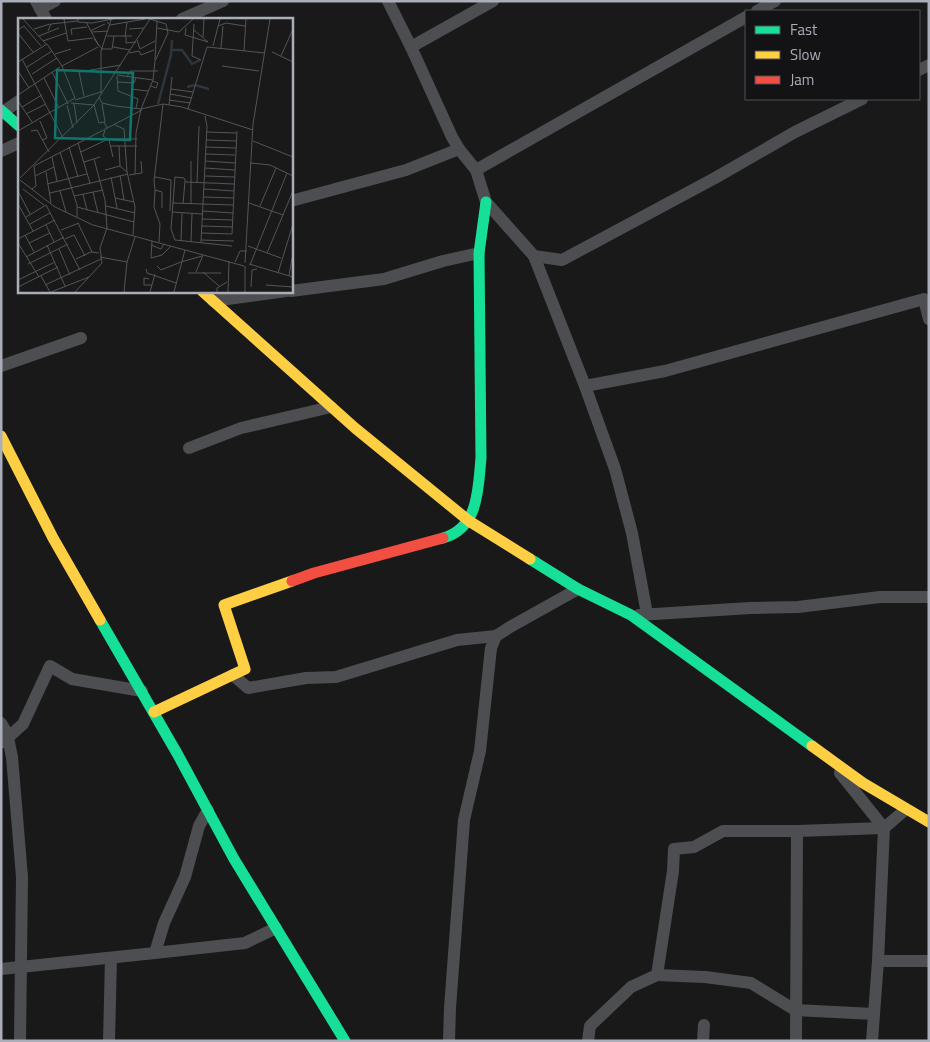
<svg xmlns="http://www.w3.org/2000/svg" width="930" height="1042" viewBox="0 0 930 1042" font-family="'Titillium Web',sans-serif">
<rect width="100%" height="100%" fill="#191919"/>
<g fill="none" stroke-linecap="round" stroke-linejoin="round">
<!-- street -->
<g stroke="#4d4e51" stroke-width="12">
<polyline points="36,1 46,19"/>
<polyline points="388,1 411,47 452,137 459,149 476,170 486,202 534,256 562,260 715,178 795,132 862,99"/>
<polyline points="40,9 55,1"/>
<polyline points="757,11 775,1"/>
<polyline points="182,19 223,1"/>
<polyline points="411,47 493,1"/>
<polyline points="919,70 929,65"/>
<polyline points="3,112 19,101"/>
<polyline points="1,151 19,143"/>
<polyline points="476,170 746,17"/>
<polyline points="291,201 406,170 459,149"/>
<polyline points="534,256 585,386 615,469 632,533 647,614"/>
<polyline points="291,291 384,279 443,261 479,253"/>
<polyline points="213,301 286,291"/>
<polyline points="1,366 81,338"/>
<polyline points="585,386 665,371 924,299 929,319"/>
<polyline points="189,448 241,428 331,407"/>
<polyline points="639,615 750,608 798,607 880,597 929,597"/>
<polyline points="233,675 248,688 306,678 336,677 457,640 496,636"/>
<polyline points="1,723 7,733 12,757 22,877 20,1041"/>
<polyline points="3,742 23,724 50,666 72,679 142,691"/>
<polyline points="840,773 884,828"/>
<polyline points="155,953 245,943 276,928"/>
<polyline points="878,961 929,961"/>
<polyline points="1,969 155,953 164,923 185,877 199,826 208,810"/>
<polyline points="657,975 705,977 751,983 795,1010 874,1014"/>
<polyline points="109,1041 111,958"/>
<polyline points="449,1041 450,1008 464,820 480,751 491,648 496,636 510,627 578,589"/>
<polyline points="588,1041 590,1026 631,987 657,975 673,871 674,849 694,847 723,831 797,831 884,828"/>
<polyline points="703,1041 704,1025"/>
<polyline points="796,1041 797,831"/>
<polyline points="872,1041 878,961 884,828 905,810"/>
</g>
<!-- fast -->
<g stroke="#16e098" stroke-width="11">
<polyline points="1,110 19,126"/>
<path d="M 443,538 C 479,528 478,489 481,458 L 479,253 L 486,202"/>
<polyline points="530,559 578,589 631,615 812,746"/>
<polyline points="100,620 178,755 234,859 345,1041"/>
</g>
<!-- slow -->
<g stroke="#ffcf43" stroke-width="11">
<polyline points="202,291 355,428 469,521 530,559"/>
<polyline points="1,436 53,538 100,620"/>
<polyline points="154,712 245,669 224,605 292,581"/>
<polyline points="812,746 863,783 929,822"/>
</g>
<!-- jam -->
<polyline stroke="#f24e42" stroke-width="11" points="292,581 314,573 443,538"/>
</g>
<!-- overview -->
<g transform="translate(18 18)">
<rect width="275" height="275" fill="#191919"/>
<path fill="none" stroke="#2e353c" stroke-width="2.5" d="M 154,32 L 164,32 L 174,46 L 182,42M 169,69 L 177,67 L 191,71M 140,86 L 153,37 L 154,22"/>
<path fill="none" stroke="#535559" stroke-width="1" d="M 5,1 L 28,26M 46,1 L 50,23 L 75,20M 60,1 L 60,4 L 74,5 L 95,1M 68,4 L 81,28M 89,4 L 92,7 L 127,1M 176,6 L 174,38 L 183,42M 200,8 L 208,5 L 227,8M 139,10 L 161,14 L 175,1M 168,10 L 167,17 L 190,24M 16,11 L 32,6M 111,11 L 126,10M 0,12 L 6,8 L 23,28M 176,12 L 190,24M 30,13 L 33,6 L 60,3M 72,13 L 87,6M 74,14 L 90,13M 0,15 L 15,34M 54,17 L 53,11 L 69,9M 21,18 L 41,10M 89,18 L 114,18M 107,19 L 109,4M 108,19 L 108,25 L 118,24M 185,19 L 186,1M 76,21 L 84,31 L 94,31 L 96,18M 119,22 L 122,31 L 137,23M 25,23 L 48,15M 195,28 L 202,1M 95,29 L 112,32M 203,30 L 205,8M 226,33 L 228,1M 254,34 L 275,44M 111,35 L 121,33 L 123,37 L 136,32M 37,36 L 53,31M 263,38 L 275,11M 4,41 L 45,120M 137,42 L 139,3M 0,44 L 29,26 L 44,48 L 57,80 L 0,113M 44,48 L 80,29M 204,48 L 241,53M 9,49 L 34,33M 0,53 L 11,70M 34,54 L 50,86M 14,56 L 39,40M 99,57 L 135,62M 99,58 L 100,73 L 120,81 L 118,90M 109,59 L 112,53 L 140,53M 26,60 L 41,90M 99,64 L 116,65 L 118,60M 133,68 L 138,70 L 140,65 L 135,63M 113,71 L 130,73M 153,71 L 175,74M 83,75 L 83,33 L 93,2M 152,76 L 174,80M 0,77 L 42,49M 66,78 L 61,54 L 103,47M 81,79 L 84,85 L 97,88 L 123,91 L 145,86 L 164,89 L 235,112M 57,82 L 83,74M 151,82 L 172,85M 0,83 L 14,104M 53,85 L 76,87 L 81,105 L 86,104 L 89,110M 56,86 L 59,105M 84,86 L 87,104M 49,87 L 55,110M 151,87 L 154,59M 4,89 L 24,77M 170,91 L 189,29 L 247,35M 8,96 L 28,86M 22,103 L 29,120 L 24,122M 97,107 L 106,111 L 109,154 L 117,189 L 115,217M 87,112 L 85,118 L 91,122 L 95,139M 13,113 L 19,112 L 31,134M 189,114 L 218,115M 188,122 L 218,123M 235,123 L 275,139M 60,125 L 72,165M 92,128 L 119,128M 101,128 L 102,148 L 109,154M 51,129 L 60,159M 188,129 L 218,130M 42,134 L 59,187 L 59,199M 63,134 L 90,121 L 119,121M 188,136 L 217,137M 34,139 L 39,163M 76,141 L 87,182 L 89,210M 187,143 L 217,145M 66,144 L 82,139M 233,145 L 252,147 L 275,158M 187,150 L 217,152M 87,152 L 102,148M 28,154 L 33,185M 117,156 L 124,155 L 123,143M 102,157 L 106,182M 111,157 L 117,156 L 118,115 L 123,91 L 135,62 L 137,43 L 150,15 L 148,6 L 132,1M 17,158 L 36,149M 187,158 L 217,159M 93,159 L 99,190M 137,159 L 153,162 L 152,193M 2,160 L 76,87 L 132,1M 2,162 L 37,189 L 75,207 L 226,248M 179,165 L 181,108M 29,166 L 69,156M 5,171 L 26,187M 14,171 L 18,168 L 16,148 L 124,92M 186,171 L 216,173M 137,172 L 136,189 L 142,206 L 141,224M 42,173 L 48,194M 75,174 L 80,195M 1,175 L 12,196M 32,175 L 110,156M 65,176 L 69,192M 56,178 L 85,172M 186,179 L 216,180M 97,180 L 116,184M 154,185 L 215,187M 231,185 L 265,197M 0,186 L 15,213M 165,186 L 167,163M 173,186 L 173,143M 28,187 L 62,252M 88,188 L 117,195M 242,188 L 258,150M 59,189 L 116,204M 144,190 L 144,174 L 137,172 L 136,163 L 145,86M 184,193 L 215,195M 154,194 L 184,196M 8,199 L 28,187M 184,201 L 215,202M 60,205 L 74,234M 12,206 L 32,195M 28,207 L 36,224M 184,208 L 215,209M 43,212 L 61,205M 184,215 L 214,216 L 219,113M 7,217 L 16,234M 0,221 L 37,202M 47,221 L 56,217 L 67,238M 183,222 L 216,223M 134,223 L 133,240 L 144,237 L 153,228M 163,223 L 164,195M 173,224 L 174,195M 183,224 L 189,108 L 187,98M 0,225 L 21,259M 11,225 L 32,215M 29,227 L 47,268M 133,227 L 143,231 L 146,226M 214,228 L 157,222 L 153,211 L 157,159 L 166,160 L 168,164 L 216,166M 230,228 L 263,240M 41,231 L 52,257M 249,235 L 275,173M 8,239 L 46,219M 82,239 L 109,244M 58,241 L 73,234 L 81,235M 163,244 L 184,238M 217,244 L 222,233 L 229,233M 227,245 L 235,106 L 252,1M 10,246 L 50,226M 231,246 L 275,259M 232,247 L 269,155M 139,248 L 143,252 L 163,244M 227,248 L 227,274M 128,251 L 129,255 L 158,265M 178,254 L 185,237M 185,254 L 201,268M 170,255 L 203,255M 260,255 L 275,206M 23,258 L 32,274M 271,258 L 274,240M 131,261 L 126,260 L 126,267 L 134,267M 0,262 L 37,244M 27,267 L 83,241M 248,267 L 275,269M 0,269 L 40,249M 233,269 L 234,252 L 239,251M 33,274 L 71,259M 57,274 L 84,245 L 82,230 L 89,210M 106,274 L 109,244 L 117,219M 132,274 L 137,256M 156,274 L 167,232M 199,274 L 199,270 L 209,264M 210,274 L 211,243"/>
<path fill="#0f766e" fill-opacity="0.15" stroke="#0f766e" stroke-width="2.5" d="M 39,52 L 115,55 L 112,122 L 37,120 Z"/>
<rect width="275" height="275" fill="none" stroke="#aaaeb9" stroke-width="2.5"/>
</g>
<!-- border -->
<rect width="930" height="1042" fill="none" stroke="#aaaeb9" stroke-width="5"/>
<!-- legend -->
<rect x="745" y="10" width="175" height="90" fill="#131315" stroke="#4f5157"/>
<rect x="755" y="26" width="25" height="8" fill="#16e098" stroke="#4f5157"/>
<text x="790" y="35" font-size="15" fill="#aaaeb9">Fast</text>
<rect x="755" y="51" width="25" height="8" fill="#ffcf43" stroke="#4f5157"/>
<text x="790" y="60" font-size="15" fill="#aaaeb9">Slow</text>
<rect x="755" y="76" width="25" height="8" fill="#f24e42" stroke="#4f5157"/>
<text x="790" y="85" font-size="15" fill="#aaaeb9">Jam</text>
</svg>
